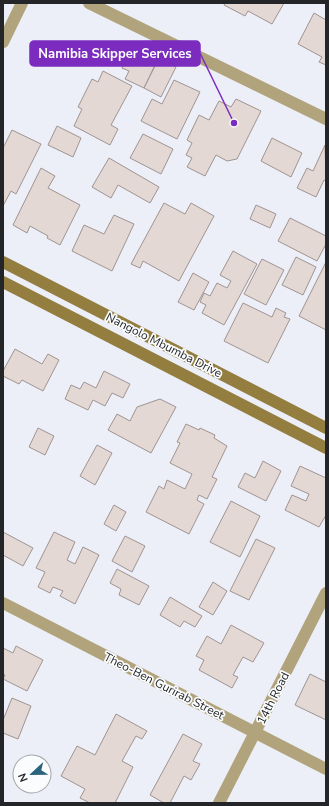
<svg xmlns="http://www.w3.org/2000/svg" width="329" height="806" viewBox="0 0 329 806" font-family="'Nunito Sans',sans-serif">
<rect width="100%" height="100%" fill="#eceef8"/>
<!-- building -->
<g fill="#e3d8d4" stroke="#9f9491">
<polygon points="225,3 284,3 272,24 248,11 245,16 224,5"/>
<polygon points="314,13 326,20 326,65 319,62 322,57 298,44"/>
<polygon points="131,51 156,63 144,88 125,79 129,71 122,68"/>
<polygon points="159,58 176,67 161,97 144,88"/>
<polygon points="103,71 132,86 111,125 118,129 110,145 74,126 82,109 78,107 92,79 98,82"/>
<polygon points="174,80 200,92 177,139 141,121 152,99 162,104"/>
<polygon points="236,99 261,111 237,159 227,161 216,155 205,176 187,167 192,158 186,155 192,143 187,140 199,115 209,120 219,101 231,107"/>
<polygon points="57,126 81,138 73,157 48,145"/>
<polygon points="12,130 41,144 16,194 11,191 3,206 3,148"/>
<polygon points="143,134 173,149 161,174 130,158"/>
<polygon points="272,138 302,153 291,177 261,161"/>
<polygon points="325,145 326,181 324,180 316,197 297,188 307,168 313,171"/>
<polygon points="109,158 159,187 150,203 118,185 111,198 92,187"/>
<polygon points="41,168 55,176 48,188 80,205 60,245 47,238 48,236 30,226 27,233 13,225"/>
<polygon points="164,203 185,214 191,203 214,216 179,281 143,261 140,268 131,264"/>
<polygon points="256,205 276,214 270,228 250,219"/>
<polygon points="114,215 134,224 112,271 72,251 84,225 104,234"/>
<polygon points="290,218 326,236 326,244 317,261 278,241"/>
<polygon points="233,251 257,264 224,325 202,313 206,305 200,302 204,293 210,296 217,283 227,288 231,281 220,275"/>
<polygon points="296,257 316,267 303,295 282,285"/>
<polygon points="262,259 284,270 266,305 244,294"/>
<polygon points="326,262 326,330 299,316"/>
<polygon points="193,273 209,282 194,310 178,302"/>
<polygon points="243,303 272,317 276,308 286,313 284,317 290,319 268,363 224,341"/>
<polygon points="15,349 42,364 48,354 59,360 43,391 22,380 19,384 3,376 3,371"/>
<polygon points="104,371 130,384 123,398 112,393 105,406 93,400 88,410 65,399 71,385 80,389 84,382 96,388"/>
<polygon points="160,399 176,407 151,453 108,430 117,414 130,421 137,407"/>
<polygon points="186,424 199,430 200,428 215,435 214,438 227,446 212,477 217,479 207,499 199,495 197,500 204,504 189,534 146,512 159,486 164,489 167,480 185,489 192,474 170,463 180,443 177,442"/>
<polygon points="38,428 54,436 45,455 29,447"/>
<polygon points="97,445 112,453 95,485 80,476"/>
<polygon points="263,461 281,471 266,501 238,487 245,473 255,478"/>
<polygon points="300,466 326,478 326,515 319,527 285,510 292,495 306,501 309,494 291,486"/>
<polygon points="231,501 260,516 240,557 210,542"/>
<polygon points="114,505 126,512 116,531 104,524"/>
<polygon points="3,532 33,548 23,566 3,555"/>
<polygon points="54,532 75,542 67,560 75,564 83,547 99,555 75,604 60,596 63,591 53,587 50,593 38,587 45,572 36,568"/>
<polygon points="125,536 145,546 132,572 112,561"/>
<polygon points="256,539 275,548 249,600 230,591"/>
<polygon points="117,569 149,586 139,605 119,595 121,589 110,583"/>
<polygon points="213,582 227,591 213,615 199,607"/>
<polygon points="170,597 202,616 195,627 184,621 180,627 160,615"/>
<polygon points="231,625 264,643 253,662 243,657 233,675 238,677 232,688 199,670 204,660 196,656 207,636 221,644"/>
<polygon points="16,646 43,660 27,691 3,679 5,675 3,674 3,648 13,653"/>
<polygon points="310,674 326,682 326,720 295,705"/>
<polygon points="12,698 31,706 18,739 3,733 3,720"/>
<polygon points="116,714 147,731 142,739 136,736 122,761 133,767 115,803 90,803 80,798 85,789 61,776 77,746 95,755"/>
<polygon points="183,734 202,744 193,761 200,764 191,780 184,776 170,803 164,803 150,795"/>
</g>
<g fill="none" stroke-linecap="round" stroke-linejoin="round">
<!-- street -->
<g stroke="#b1a37b" stroke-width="12">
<polyline points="89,3 326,119"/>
<polyline points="3,42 22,3"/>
<polyline points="3,603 326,769"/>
<polyline points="219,803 326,593"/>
</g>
<!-- secondary -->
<g stroke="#937e3f" stroke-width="12">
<polyline points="3,262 326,428"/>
<polyline points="3,282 326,448"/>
</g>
</g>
<g text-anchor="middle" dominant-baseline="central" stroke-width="3.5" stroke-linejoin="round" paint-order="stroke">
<!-- street labels -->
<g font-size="12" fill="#242528" stroke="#fbfcfe">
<text transform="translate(164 345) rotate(27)">Nangolo Mbumba Drive</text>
<text transform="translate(164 686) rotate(27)">Theo-Ben Gurirab Street</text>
<text transform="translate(273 698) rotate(-63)">14th Road</text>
</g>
</g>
<!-- callouts -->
<path fill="none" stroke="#7b2cbf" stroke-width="1.5" d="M234 123L200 53"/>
<circle fill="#7b2cbf" stroke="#fbfcfe" stroke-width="1.5" cx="234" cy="123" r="4"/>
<rect fill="#7b2cbf" stroke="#7b2cbf" stroke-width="1.5" x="30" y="41" width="170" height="25" rx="4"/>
<g font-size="13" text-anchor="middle" font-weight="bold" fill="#fff">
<text x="115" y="58">Namibia Skipper Services</text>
</g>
<!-- border -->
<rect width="329" height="806" fill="none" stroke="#242528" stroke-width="8"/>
<!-- north arrow -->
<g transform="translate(32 774) rotate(248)"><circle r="19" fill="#fbfcfe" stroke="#a5a6a8"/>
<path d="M0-3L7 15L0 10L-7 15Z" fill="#29637c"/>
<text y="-6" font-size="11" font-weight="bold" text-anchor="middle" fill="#242528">N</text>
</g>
</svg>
